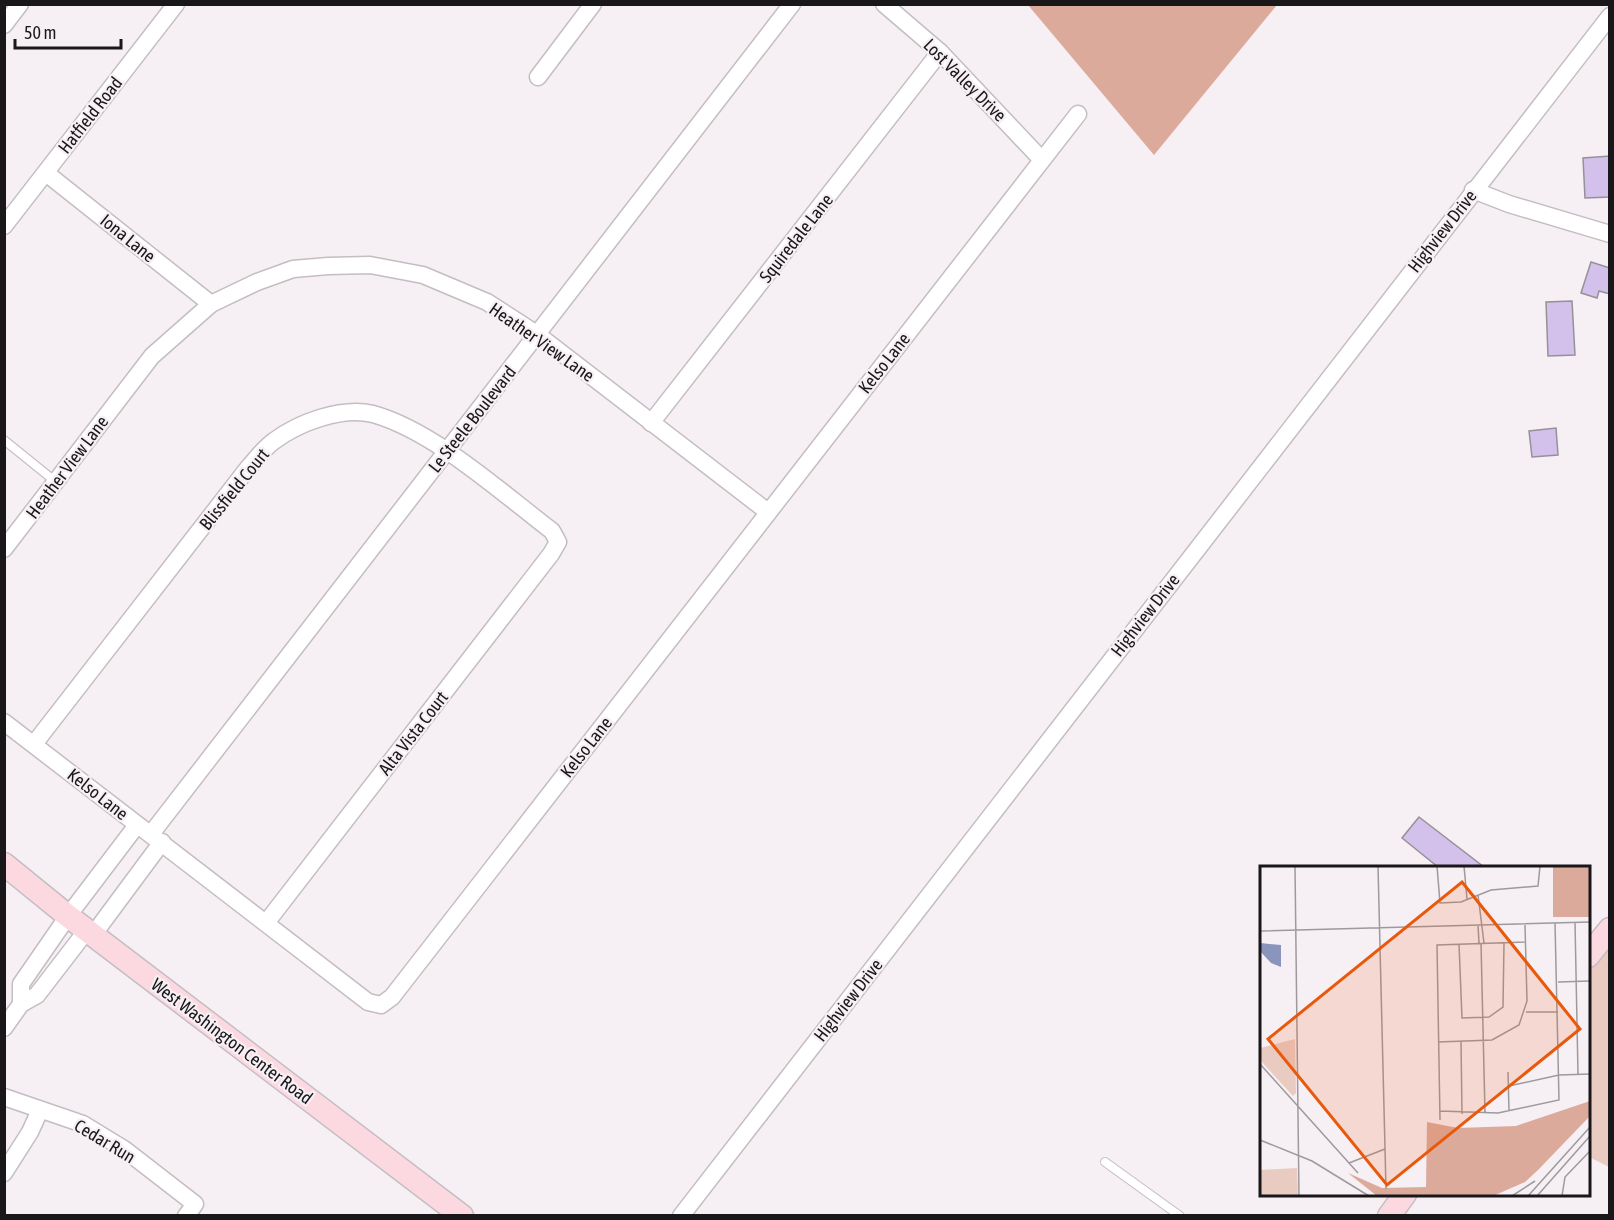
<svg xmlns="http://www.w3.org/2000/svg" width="1614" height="1220" viewBox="0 0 1614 1220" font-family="'Asap Condensed',sans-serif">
<rect width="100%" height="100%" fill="#f6eff4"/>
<!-- green -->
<polygon fill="#eacbc2" points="1609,939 1609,1167 1589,1157 1588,967"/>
<!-- forest -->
<polygon fill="#dcaa9b" points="1028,5 1277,5 1154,155"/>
<!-- building -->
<g fill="#d3c1ec" stroke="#949197" stroke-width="1.5">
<polygon points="1610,156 1610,197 1585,198 1583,158"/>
<polygon points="1591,262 1610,268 1610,294 1599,291 1597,298 1581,293"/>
<polygon points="1572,301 1575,355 1548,356 1546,302"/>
<polygon points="1556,428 1558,455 1532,457 1529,431"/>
<polygon points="1419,817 1484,867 1438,867 1402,838"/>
</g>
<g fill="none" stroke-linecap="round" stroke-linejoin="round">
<!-- service casing -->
<g stroke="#c4bdc2" stroke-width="10">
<g id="service">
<polyline points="4,440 56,482"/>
<polyline points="1105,1162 1180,1216"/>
</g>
</g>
<!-- minor casing -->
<g stroke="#c4bdc2" stroke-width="19">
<g id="minor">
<polyline points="884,4 940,52 1042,160"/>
<polyline points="4,25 20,4"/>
<polyline points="538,77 593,4"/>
<polyline points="46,173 211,304"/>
<polyline points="1473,190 1509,204 1610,234"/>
<polyline points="4,226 176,4"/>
<polyline points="651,423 940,52"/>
<polyline points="4,549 152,356 211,304 257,282 293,269 328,266 370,265 423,275 487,302 538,335 768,512"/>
<polyline points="4,722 368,1002 381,1005 392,997 1078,114"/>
<path d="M 34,744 L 248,468 C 256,459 264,448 274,441 C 298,423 342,406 373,414 C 434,431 502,493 552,531 L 558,542 L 551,554 L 266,923"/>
<polyline points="151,834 792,4"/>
<polyline points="93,935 162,842"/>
<polyline points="21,1004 21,984 68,916 137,825"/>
<polyline points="4,1028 21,1004 37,995 87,930"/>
<polyline points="4,1097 83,1124 124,1149 195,1204 186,1216"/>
<polyline points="4,1173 30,1132 40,1110"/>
<polyline points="681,1216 1610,16"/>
</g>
</g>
<!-- secondary casing -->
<g stroke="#c4bdc2" stroke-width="25">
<g id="secondary">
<polyline points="4,864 68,916 462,1216"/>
<polyline points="1588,956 1610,929"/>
<polyline points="1389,1216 1405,1194"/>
</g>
</g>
<!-- service -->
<use href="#service" stroke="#fff" stroke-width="8"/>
<!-- minor -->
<use href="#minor" stroke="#fff" stroke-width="16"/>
<!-- secondary -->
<use href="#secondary" stroke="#fcd9e1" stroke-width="22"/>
</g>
<g text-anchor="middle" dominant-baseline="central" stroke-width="4.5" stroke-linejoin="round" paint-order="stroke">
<!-- street labels -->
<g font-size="18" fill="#191719" stroke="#f6eff4">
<text transform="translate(965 80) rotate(45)">Lost Valley Drive</text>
<text transform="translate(90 115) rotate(-52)">Hatfield Road</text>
<text transform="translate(1442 231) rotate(-52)">Highview Drive</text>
<text transform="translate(128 238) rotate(39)">Iona Lane</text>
<text transform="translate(796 238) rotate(-52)">Squiredale Lane</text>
<text transform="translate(542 342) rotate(35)">Heather View Lane</text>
<text transform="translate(884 363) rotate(-52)">Kelso Lane</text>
<text transform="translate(472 419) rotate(-52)">Le Steele Boulevard</text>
<text transform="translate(67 467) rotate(-53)">Heather View Lane</text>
<text transform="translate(234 489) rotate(-51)">Blissfield Court</text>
<text transform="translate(1145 615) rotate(-52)">Highview Drive</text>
<text transform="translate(413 733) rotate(-52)">Alta Vista Court</text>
<text transform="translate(586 747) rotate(-52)">Kelso Lane</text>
<text transform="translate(98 794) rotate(38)">Kelso Lane</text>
<text transform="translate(848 1000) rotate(-52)">Highview Drive</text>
<text transform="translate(232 1041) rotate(37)">West Washington Center Road</text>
<text transform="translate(105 1141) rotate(31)">Cedar Run</text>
</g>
</g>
<!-- overview -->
<g transform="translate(1260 866)">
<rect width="330" height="330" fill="#f6eff4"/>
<path d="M 35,173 L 36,227 L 33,230 L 0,194 L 0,182 ZM 37,302 L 38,330 L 0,330 L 0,304 Z" fill="#eacbc2"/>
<path d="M 293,0 L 330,0 L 330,51 L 293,51 ZM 330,235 L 330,250 L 278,304 L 265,316 L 233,330 L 117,330 L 88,307 L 122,322 L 166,321 L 167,256 L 198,262 L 256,260 Z" fill="#dcaa9b"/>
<path d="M 0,77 L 21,79 L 21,101 L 11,97 L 0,85 Z" fill="#8a95be"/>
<path fill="none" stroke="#9e999c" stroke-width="1.5" d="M 35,0 L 39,330M 118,0 L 126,323M 177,0 L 180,37 L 201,36 L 231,24 L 278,20 L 280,0M 204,0 L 207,33M 218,29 L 224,77M 315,56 L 318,208M 218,59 L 219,77M 0,65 L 330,56M 221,77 L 225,247M 199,78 L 202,152 L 229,151 L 243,141 L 244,77M 298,116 L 330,115M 266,146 L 298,146M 201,175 L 202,248M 178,176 L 232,174 L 259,159 L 267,135 L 265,59M 0,198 L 98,307M 248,206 L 249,245M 249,220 L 299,209 L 330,208M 180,245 L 238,247 L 299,234 L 295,57M 180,254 L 177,79 L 266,76M 0,274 L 52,295 L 109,330M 89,297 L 125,283M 252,330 L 275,315M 268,330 L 330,261M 277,330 L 330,270M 302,330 L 305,311 L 330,285"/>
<path fill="#e8590c" fill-opacity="0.15" stroke="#e8590c" stroke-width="3" d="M 202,16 L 320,163 L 127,319 L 8,173 Z"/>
<rect width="330" height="330" fill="none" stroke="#191719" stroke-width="3"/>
</g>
<!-- border -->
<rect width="1614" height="1220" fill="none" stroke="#191719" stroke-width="12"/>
<!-- scale -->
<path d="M15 39v9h106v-9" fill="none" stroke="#191719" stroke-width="3"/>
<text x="24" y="39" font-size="18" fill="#191719" stroke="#f6eff4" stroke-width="4.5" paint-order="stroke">50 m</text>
</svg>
